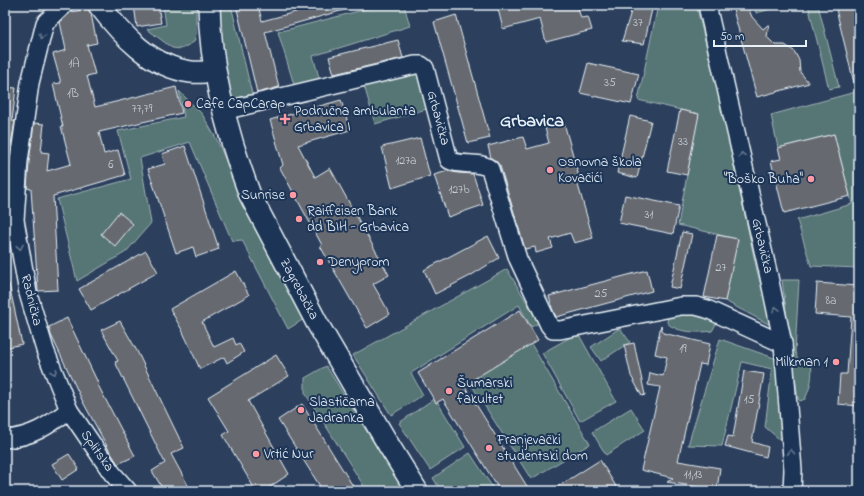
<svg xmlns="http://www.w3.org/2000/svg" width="864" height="496" viewBox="0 0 864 496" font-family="'Indie Flower',sans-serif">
<rect width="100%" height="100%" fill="#2c3f5c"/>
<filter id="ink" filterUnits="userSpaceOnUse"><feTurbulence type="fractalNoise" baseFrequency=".025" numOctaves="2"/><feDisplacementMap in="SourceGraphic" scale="8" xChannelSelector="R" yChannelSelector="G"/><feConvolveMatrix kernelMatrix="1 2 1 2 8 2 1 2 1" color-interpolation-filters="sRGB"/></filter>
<g filter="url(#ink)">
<!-- green -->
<g fill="#567574" stroke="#9fb3b6">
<polygon points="163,5 196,5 196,34 194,42 181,49 172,48 147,29 166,25"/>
<polygon points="218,5 231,5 253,98 234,104 224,78"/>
<polygon points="382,5 404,5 410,26 313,56 320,81 295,88 278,32"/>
<polygon points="658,5 696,5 720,100 757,271 772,326 725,301 737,239 678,225 698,114 638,100"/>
<polygon points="754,5 786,5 756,13"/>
<polygon points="808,5 818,5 839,87 829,89"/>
<polygon points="420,71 430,108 375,124 364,85"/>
<polygon points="179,91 202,114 217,140 241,196 304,319 288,329 242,240 232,241 190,142 140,158 151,223 126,252 77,281 57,199 131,179 118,131 184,117"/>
<polygon points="859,91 859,268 811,266 797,220 852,204 834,134 778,148 771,115"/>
<polygon points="507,269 539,323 531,327 519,305 411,373 423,395 391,415 353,355"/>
<path d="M 782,280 L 799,280 L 795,352 L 798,360 L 811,362 C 813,376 811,386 805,399 L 800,401 L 798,399 Z"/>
<path d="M 675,310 L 716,318 L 715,326 L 712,331 C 699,333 677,333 667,323 L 668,315 Z"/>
<polygon points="620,328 630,342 601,361 591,347"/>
<polygon points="578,333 616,401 580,421 542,353"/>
<polygon points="720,339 777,359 786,445 765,427 772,369 742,362 722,446 688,445"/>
<polygon points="530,342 590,444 531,479 469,381"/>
<polygon points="326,366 404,491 367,491 305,393 305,378"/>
<polygon points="435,398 465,447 430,470 399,423"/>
<polygon points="631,408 645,430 606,455 592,432"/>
<polygon points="470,453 495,491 441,491 433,478"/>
</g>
<!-- building -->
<g fill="#666970" stroke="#e8f1f8">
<polygon points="134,5 158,5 161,23 137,27"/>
<polygon points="236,5 258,5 262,21 322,5 351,5 351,8 265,32 279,87 257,93"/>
<polygon points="497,5 577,5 581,18 588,17 592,30 546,42 540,19 503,29"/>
<polygon points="633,5 653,5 644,44 622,41"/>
<polygon points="744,5 747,5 752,17 763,29 769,24 767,37 775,45 785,45 794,51 799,60 800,72 809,83 757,97 732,6"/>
<polygon points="835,5 859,5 859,86 855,87"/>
<polygon points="88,9 91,14 97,43 87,45 95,74 87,76 95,107 176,87 182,113 99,132 104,154 118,150 125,175 53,196 58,290 38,291 31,189 27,188 29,162 34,123 44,124 41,152 49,153 47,171 71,164 61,126 63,127 53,84 61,83 53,54 66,50 60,22 71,12"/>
<polygon points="456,15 490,138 468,143 434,22"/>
<polygon points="398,40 403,58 334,74 329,57"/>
<polygon points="588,63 639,74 631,104 580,93"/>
<polygon points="5,87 16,88 12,121 15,121 11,144 5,143"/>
<polygon points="341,100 350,130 298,145 315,177 330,168 389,275 373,284 390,314 367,328 320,246 322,245 280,168 283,165 270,120"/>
<polygon points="680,110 699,114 687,175 667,171"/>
<polygon points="630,116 651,121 637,178 617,173"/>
<polygon points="564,123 581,184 578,185 593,238 574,243 570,233 550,239 553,248 536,253 535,247 525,249 500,166 496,161 491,158 488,146 523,137 527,149 549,143 545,128"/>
<polygon points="834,134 850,196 784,213 771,161 781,159 778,148"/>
<polygon points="420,138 430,176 392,188 382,147"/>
<polygon points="185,146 219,249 196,257 193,247 176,253 148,169 165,164 162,154"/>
<polygon points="448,171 458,173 473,174 483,205 448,217 434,175"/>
<polygon points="625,195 679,206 673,234 619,223"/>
<polygon points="119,212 133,224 115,246 101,234"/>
<polygon points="682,232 692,234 680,289 670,287"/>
<polygon points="717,235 738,239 725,301 704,297"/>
<polygon points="488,236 499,258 470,276 435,294 424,270"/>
<polygon points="146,251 158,272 91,310 79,289"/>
<polygon points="647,270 652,291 556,317 552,308 549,296"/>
<polygon points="236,271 249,295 202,322 214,347 233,338 236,345 239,343 244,352 227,363 224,357 200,369 182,330 170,309"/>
<polygon points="817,283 858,286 856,312 859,312 859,406 838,404 840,374 847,374 851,317 815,314"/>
<polygon points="5,284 9,284 22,344 5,348"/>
<polygon points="520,310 538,340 464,385 530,491 500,491 443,399 436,403 418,373"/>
<polygon points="67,318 99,385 98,385 135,456 118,464 109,450 83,402 51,335 49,327"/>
<polygon points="120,321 137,351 184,448 171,454 191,491 164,491 152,471 165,463 115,362 118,361 101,330"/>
<polygon points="661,325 663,333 710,344 706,365 700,364 678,461 720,468 717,490 667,482 673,478 641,470 660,387 648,385 650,373 663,376 667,357 655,354"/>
<polygon points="634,343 645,395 642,396 631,376 624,345"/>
<polygon points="276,355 289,376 248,401 289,474 264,491 256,491 223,435 229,431 208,397"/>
<polygon points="744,371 764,374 752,442 768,447 766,457 725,446 728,436 733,437"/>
<polygon points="302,404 356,491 323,491 278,420"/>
<polygon points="69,454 79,469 62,480 52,464"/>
<polygon points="600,460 617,488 612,491 551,491"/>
</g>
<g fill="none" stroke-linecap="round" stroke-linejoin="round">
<!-- minor casing -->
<g stroke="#e8f1f8" stroke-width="20">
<g id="minor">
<polyline points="64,5 45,23 30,83 19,161 15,220 28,293 45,350 69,410 112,473 128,491"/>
<polyline points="707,5 768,272 783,344 793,470 792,491"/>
<path d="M 223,111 L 415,65 L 421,65 L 425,68 L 449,160 C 461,167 479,160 490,169 L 518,259 L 549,325 L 553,330 L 560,330 L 681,306 L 696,306 L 707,309 L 783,344"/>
<path d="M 5,439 C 32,437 48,426 69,410"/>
</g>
</g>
<!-- major casing -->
<g stroke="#e8f1f8" stroke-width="24">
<g id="major">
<path d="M 99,5 C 122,35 151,67 191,72 C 199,73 207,72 215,71"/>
<path d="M 209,5 C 210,70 227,134 250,195 L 317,323 L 388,444 L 417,491"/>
</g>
</g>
<!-- minor -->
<use href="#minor" stroke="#1d3557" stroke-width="17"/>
<!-- major -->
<use href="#major" stroke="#1d3557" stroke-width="21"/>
</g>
<!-- one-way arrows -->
<defs><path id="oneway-chevron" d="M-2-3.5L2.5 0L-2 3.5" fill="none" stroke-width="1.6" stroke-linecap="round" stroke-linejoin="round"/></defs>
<g stroke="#64778f">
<use href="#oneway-chevron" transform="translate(42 36) rotate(105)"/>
<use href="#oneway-chevron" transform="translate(742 155) rotate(-103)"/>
<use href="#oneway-chevron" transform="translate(20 247) rotate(80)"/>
<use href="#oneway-chevron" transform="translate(776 309) rotate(-102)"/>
<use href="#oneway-chevron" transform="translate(54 372) rotate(68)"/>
<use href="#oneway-chevron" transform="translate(791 452) rotate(-95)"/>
</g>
</g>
<!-- markers -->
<g fill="#ff9aa2" stroke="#1d3557" stroke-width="1.5">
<circle cx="188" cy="104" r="4"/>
<path d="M283 113h4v4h4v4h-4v4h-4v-4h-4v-4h4z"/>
<circle cx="550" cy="170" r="4"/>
<circle cx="811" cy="179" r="4"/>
<circle cx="293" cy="195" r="4"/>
<circle cx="299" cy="219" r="4"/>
<circle cx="320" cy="262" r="4"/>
<circle cx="836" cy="362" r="4"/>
<circle cx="449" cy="391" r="4"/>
<circle cx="301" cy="410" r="4"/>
<circle cx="489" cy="448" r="4"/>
<circle cx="256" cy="454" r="4"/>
</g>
<g text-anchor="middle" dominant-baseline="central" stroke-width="4" stroke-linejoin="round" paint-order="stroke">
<!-- number labels -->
<g font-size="12" fill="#c8cfd6">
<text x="638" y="23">37</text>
<text x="74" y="64">1A</text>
<text x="610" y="83">35</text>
<text x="73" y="94">1B</text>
<text x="142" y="109">77,79</text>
<text x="683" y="142">33</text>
<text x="406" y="161">127a</text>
<text x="111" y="165">6</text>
<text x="459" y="190">127b</text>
<text x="649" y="215">31</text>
<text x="721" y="268">27</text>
<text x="601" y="294">25</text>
<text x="831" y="301">8a</text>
<text x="683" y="349">19</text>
<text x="749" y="400">15</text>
<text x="693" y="475">11,13</text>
</g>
<!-- poi labels -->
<g font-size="14" fill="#e8f1f8" stroke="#1d3557" text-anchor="start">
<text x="196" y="104">Cafe CapCarap</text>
<text x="294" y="111">Područna ambulanta<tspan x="294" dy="16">Grbavica I</tspan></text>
<text x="558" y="162">Osnovna škola<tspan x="558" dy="16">Kovačići</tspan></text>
<text x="803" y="179" text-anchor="end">"Boško Buha"</text>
<text x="285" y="195" text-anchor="end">Sunrise</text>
<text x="307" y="211">Raiffeisen Bank<tspan x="307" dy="16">dd BIH - Grbavica</tspan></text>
<text x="328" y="262">Denyprom</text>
<text x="828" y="362" text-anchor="end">Milkman 1</text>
<text x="457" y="383">Šumarski<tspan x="457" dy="16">fakultet</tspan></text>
<text x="309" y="402">Slastičarna<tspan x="309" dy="16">Jadranka</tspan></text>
<text x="497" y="440">Franjevački<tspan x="497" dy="16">studentski dom</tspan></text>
<text x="264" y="454">Vrtić Nur</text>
</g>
<!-- street labels -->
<g font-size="14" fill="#e8f1f8" stroke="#1d3557">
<text transform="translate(438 118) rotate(75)">Grbavička</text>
<text transform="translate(762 246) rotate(77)">Grbavička</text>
<text transform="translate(299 289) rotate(62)">Zagrebačka</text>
<text transform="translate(31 300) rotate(76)">Radnička</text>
<text transform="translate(97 451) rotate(55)">Splitska</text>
</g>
<!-- district labels -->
<g font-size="18" font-weight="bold" fill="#e8f1f8" stroke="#1d3557">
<text x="532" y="122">Grbavica</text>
</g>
</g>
<!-- margin -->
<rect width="864" height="496" fill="none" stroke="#1d3557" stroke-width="20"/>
<rect x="10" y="10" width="844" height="476" fill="none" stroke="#e8f1f8" stroke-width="1.5" filter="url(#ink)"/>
<!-- scale -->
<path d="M714 40v6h92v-6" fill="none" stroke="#e8f1f8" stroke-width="2"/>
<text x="720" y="40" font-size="12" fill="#e8f1f8" stroke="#1d3557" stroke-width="3" paint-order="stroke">50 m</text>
</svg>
